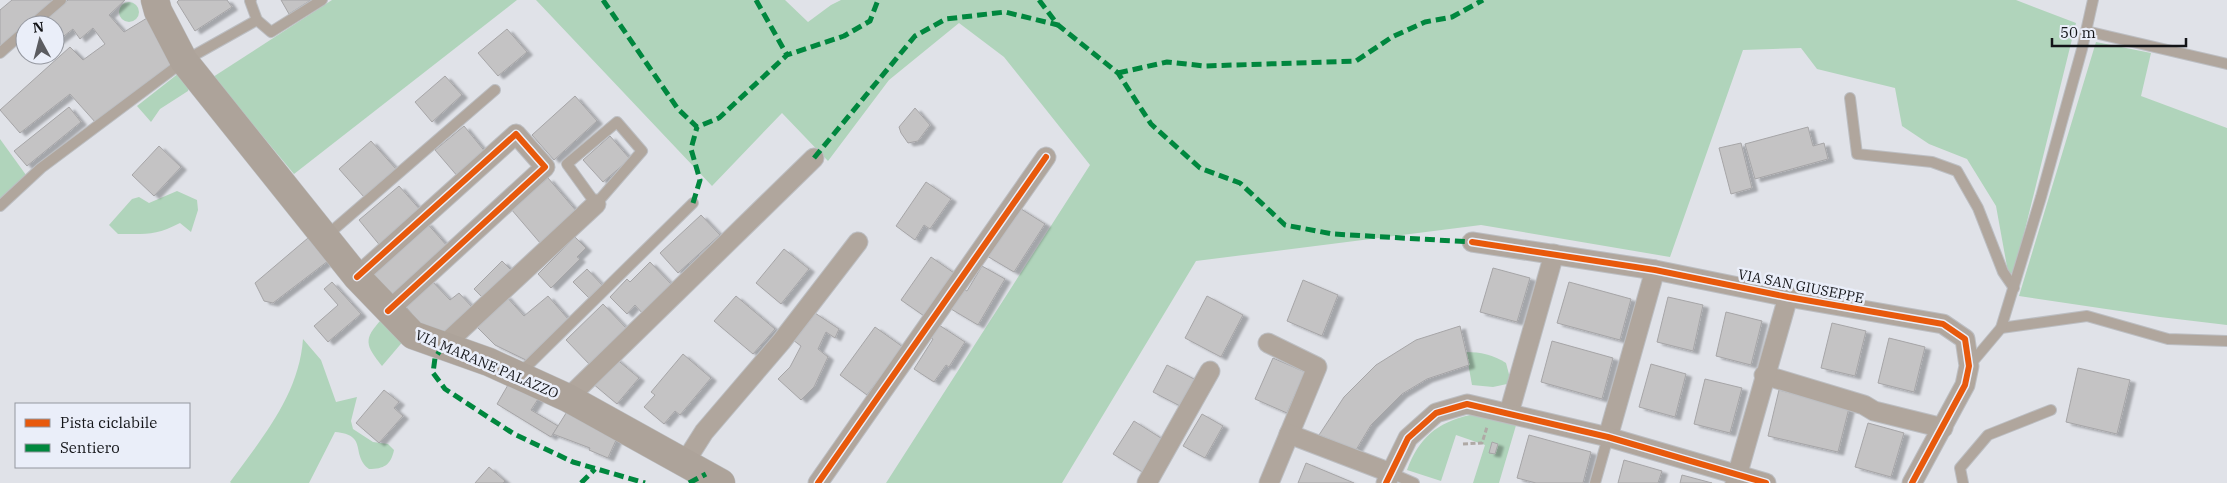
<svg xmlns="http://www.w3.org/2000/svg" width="2227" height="483" viewBox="0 0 2227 483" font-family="'IBM Plex Serif',serif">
<defs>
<filter id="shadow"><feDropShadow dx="5.5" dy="3" stdDeviation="1" flood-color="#0004"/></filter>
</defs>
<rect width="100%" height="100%" fill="#e0e2e8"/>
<!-- green -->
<g fill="#b0d4bb">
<polygon points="332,0 517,0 294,174 213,77"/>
<polygon points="536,0 785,0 808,22 831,5 841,0 2016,0 2076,23 2014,274 2008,272 1996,206 1967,159 1929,144 1902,126 1895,88 1817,69 1801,48 1743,50 1670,257 1481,225 1196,261 1062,483 886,483 1090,165 1004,57 959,23 889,80 828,161 782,113 712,186"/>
<circle cx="129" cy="12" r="10"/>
<polygon points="2096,42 2151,53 2141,96 2227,128 2227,325 2160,317 2019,296"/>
<polygon points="179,73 189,87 188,91 160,109 151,122 137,106"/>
<polygon points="0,139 26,175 0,199"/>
<path d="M 177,191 L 197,200 L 198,210 L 191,232 L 180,223 C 155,236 145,234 118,234 L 109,225 L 132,199 L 139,197 L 149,203 Z"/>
<path d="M 382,319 L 405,339 L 382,366 C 365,345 363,339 382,319 Z"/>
<path d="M 303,339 L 321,360 L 336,402 L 357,397 L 351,421 L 353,429 L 373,442 L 388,444 L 394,450 C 391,465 384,469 369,469 C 350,454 369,435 335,432 L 309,483 L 231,483 L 230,482 C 262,438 299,395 303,339 Z"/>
<path d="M 1466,352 C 1480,352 1494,355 1506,363 L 1510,378 L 1507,384 L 1493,387 L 1472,385 Z"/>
<path d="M 1470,415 L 1488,416 L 1517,422 L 1499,483 L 1473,483 L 1485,445 L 1456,435 L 1441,481 L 1407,470 C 1419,438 1436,423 1470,415 Z"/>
</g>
<!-- building -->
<g fill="#c4c3c4" stroke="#a6a5a7" filter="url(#shadow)">
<polygon points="12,0 55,0 0,47 0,10"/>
<polygon points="68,0 125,0 109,15 124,32 152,15 173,64 96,123 70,94 20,133 0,110 70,47 83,60 105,44 93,28 80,39 73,29 55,43 55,25 38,25"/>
<polygon points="179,0 227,0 232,7 195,31 177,2"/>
<polygon points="281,0 311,0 289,14"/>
<polygon points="507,29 527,52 498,76 478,53"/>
<polygon points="445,76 462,95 432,122 415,102"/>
<polygon points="575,96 597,121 554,160 532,135"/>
<polygon points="69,107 81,122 27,166 14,151"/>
<polygon points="915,108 930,125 918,141 908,143 901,133 899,127"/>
<polygon points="464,126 487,154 459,178 435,150"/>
<polygon points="1808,127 1813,146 1824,143 1828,159 1755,179 1745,144"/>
<polygon points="610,136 630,159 603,182 583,160"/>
<polygon points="371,141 396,169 364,197 339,169"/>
<polygon points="1741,143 1752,188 1731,194 1719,148"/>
<polygon points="159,146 181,167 154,196 132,175"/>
<polygon points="548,178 578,213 541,244 511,209"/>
<polygon points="926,182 951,199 930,229 924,225 915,240 896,226"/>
<polygon points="399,186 423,213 382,248 359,220"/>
<polygon points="1018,207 1045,224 1014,272 987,256"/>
<polygon points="701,215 720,235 678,273 660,253"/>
<polygon points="426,222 448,247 395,298 370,271"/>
<polygon points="575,237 586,248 577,257 580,259 551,288 538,274"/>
<polygon points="308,238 328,261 273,303 264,301 255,283"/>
<polygon points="784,249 809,269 781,304 756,283"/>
<polygon points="931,257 957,275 927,318 901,300"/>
<polygon points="502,261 515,274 486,301 474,289"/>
<polygon points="650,262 672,285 643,314 635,305 627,314 610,297 627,279 630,282"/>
<polygon points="982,266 1005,279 978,325 951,309 963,289 967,291"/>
<polygon points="1493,268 1530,278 1517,322 1480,312"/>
<polygon points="587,269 603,286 590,299 573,282"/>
<polygon points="431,280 450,300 459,293 472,307 446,332 421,325 403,303"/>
<polygon points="1303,280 1338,295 1322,336 1287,321"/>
<polygon points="332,282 361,314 328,342 314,326 338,305 324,289"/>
<polygon points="1569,282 1631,299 1620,340 1557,323"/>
<polygon points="505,295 524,316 548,296 569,320 528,361 495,345 473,323"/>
<polygon points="736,296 775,329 753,354 714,321"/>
<polygon points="1207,296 1243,315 1221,357 1185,338"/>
<polygon points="1668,297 1703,305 1693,351 1657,342"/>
<polygon points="603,304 628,330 591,366 566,340"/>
<polygon points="1726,312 1762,321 1751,365 1716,356"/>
<polygon points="815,313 839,329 835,338 826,332 818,349 828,357 814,387 801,400 778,379 790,367 801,346 793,340 808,323"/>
<polygon points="1832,323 1866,331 1855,376 1821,368"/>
<polygon points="939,325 965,342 949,367 946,365 934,382 914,369 933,339 931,338"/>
<polygon points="1460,326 1469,365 1427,379 1402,394 1371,425 1356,450 1319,435 1344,397 1376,365 1416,340"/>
<polygon points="875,327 903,347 867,395 840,375"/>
<polygon points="1889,338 1925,347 1914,392 1878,383"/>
<polygon points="1552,341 1613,358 1602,399 1541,382"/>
<polygon points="683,354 711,378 680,415 675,411 664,424 644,407 655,395 651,392"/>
<polygon points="614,357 639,378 617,404 592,383"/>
<polygon points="1273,358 1305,372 1287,413 1255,399"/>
<polygon points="1651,364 1686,374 1675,417 1639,407"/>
<polygon points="1167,365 1196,380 1182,407 1153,392"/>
<polygon points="2078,368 2130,380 2117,434 2066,422"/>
<polygon points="512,378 540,396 531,410 558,426 551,437 497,404"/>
<polygon points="1705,379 1742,388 1730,433 1694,424"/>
<polygon points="384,390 399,402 394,408 403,416 379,443 356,423"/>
<polygon points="1779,390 1849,408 1838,452 1768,436"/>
<polygon points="568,410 617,438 608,458 589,450 590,448 553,434"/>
<polygon points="1202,414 1223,426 1205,458 1183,446"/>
<polygon points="1134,421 1164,440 1144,473 1113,454"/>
<polygon points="1868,423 1904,433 1891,477 1855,467"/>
<polygon points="1529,435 1591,452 1583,483 1536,483 1517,478"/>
<polygon points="1492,442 1498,444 1495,454 1489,453"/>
<polygon points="1624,460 1662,471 1658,483 1618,483"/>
<polygon points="1306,463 1354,483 1298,483"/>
<polygon points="489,467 505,481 503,483 475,483"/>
<polygon points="1682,475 1712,483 1680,483"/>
</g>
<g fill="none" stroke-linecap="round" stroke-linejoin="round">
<!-- lane casing -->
<g stroke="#bcbec2" stroke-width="12">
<g id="lane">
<polyline points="257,20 271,32 322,0"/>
<polyline points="32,25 61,0"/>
<polyline points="2086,31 2227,64"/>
<polyline points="0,53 25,31"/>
<polyline points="1850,98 1857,154 1932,162 1957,171 1978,208 2003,272 2014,288"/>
<polygon points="617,122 642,151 596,204 567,164"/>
<polyline points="0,206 41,168 184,61 257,20 250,1 251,0"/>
<polyline points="325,237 495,90"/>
<polyline points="2001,328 2087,316 2168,339 2227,341"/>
<polyline points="1969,366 2001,328 2041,197 2082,49 2093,0"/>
<polyline points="519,374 693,203"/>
<polyline points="1391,473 1414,483"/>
<polyline points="1595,483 1608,437"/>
<polyline points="1963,483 1960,468 1988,435 2051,410"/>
</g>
</g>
<!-- street casing -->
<g stroke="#bcbec2" stroke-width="21">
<g id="street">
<polyline points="1472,242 1655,270 1788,297 1943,324 1965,339 1969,366 1965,385 1912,483"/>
<polyline points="357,277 516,134 545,167 388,311"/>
<polyline points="1268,343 1317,367 1269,483"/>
<polyline points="443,346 596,204"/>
<polyline points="1764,375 1864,405 1874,411 1943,428"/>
<polyline points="568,398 814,158"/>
<polyline points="1509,413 1554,254"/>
<polyline points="1289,434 1391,473"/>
<polyline points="1608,437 1655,270"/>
<polyline points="685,462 704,432 781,342 858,242"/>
<polyline points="818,483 1046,157"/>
<polyline points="1147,483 1210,371"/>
<polyline points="1386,483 1408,438 1436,413 1467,404 1608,437 1766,483"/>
<polyline points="1735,483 1788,297"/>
</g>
</g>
<!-- secondary casing -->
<g stroke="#bcbec2" stroke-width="29">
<polyline id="secondary" points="155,0 158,11 184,61 357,277 413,335 489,362 568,398 721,483"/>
</g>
<!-- path -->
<polyline stroke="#afa9a5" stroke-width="3" stroke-dasharray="5 2.5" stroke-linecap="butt" points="1463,444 1482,443 1487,427"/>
<!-- lane -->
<use href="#lane" stroke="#b0a69d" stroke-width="10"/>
<!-- street -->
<use href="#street" stroke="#b0a69d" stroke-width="19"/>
<!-- secondary -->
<use href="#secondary" stroke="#ada39a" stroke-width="28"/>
<!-- quiet -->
<g stroke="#00873e" stroke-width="5" stroke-dasharray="10 5" stroke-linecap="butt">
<polyline points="603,0 678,109 697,127 719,118 787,55 844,36 870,21 878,0"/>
<polyline points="756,0 787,55"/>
<polyline points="1039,0 1058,25 1118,73 1151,124 1200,168 1240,183 1285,225 1333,234 1472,242"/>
<polyline points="1118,73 1167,62 1205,66 1356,61 1392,37 1425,22 1452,17 1483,0"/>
<polyline points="814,158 915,36 946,19 1005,12 1058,25"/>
<polyline points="693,203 700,180 691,149 697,127"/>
<polyline points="443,346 435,358 433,373 445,389 514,434 573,462 645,483"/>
<polyline points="581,483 595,469"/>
<polyline points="689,483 706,474"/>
</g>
<!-- cycleway casing -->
<g stroke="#eaeef9" stroke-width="9">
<g id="cycleway">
<polyline points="1472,242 1655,270 1788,297 1943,324 1965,339 1969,366 1965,385 1912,483"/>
<polyline points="357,277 516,134 545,167 388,311"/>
<polyline points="818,483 1046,157"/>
<polyline points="1386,483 1408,438 1436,413 1467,404 1608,437 1766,483"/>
</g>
</g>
<!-- cycleway -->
<use href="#cycleway" stroke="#e8590c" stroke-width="6"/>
</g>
<g text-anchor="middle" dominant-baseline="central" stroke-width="5" stroke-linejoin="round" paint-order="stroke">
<!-- street labels -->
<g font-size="14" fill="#131418" stroke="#eaeef9">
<text transform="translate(1801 286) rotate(11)">VIA SAN GIUSEPPE</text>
<text transform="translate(487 364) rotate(23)">VIA MARANE PALAZZO</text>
</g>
</g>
<!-- legend -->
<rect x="15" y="403" width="175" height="65" fill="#eaeef9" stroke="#94979f"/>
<rect x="25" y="419" width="25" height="8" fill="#e8590c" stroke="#94979f"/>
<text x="60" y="428" font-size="15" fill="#131418">Pista ciclabile</text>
<rect x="25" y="444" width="25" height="8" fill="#00873e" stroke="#94979f"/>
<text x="60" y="453" font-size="15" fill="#131418">Sentiero</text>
<!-- north arrow -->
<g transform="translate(40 40) rotate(353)"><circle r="24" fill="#eaeef9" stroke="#94979f"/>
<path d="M0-4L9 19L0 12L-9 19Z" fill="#5b5c61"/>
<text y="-8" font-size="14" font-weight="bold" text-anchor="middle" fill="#131418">N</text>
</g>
<!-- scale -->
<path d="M2052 38v8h134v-8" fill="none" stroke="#131418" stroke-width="2.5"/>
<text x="2060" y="38" font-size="15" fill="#131418" stroke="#eaeef9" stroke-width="4" paint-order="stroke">50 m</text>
</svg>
